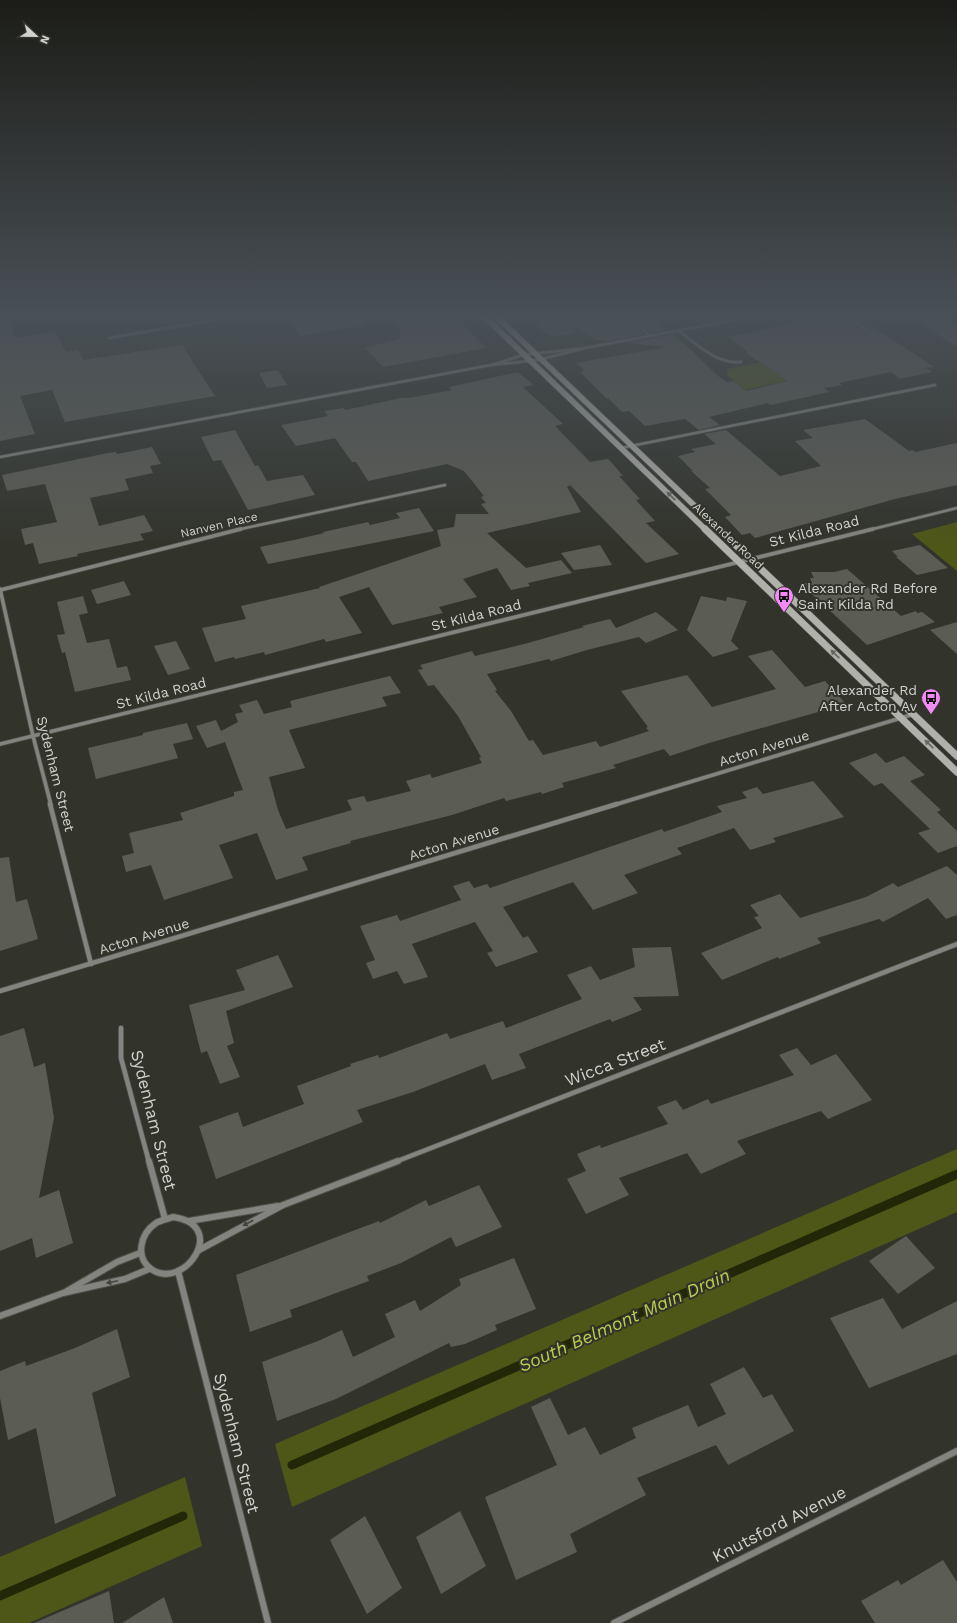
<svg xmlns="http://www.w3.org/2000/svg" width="957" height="1623" viewBox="0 0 957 1623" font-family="'Work Sans',sans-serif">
<rect width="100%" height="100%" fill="#32342c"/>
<!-- green -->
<g fill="#4e5618">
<polygon points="783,357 809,376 745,390 727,375 728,369"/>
<polygon points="957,522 957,571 912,534"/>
<polygon points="957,1149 957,1212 292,1507 275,1444"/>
<polygon points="185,1477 202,1546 29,1623 0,1623 0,1557"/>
</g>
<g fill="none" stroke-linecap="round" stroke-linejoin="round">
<!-- stream -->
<g stroke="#222707" stroke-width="9">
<polyline points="292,1465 957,1174"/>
<polyline points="0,1596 183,1516"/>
</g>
</g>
<!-- building -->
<g fill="#5b5c54">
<polygon points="0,316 10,316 15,338 55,331 66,352 78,350 83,360 182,345 215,396 65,422 52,390 20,396 35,434 0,441"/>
<polygon points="301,316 365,316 366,325 300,336 288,319"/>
<polygon points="396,316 456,316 486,348 383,367 365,348 401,338"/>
<polygon points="527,316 579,316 577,321 601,316 622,316 644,334 608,341 596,340 575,326 572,334 559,336 548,335"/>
<polygon points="629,316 651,316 667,330 651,333"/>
<polygon points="821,316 845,316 868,334 870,332 870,329 853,316 869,316 866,322 934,367 926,368 932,372 900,379 891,372 839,383 842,385 824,388 829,392 771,405 768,403 709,417 720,425 699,430 685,419 645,426 629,411 622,412 608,398 607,399 580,372 585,371 576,363 666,347 628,343 673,334 690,349 718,376 727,382 733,381 746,391 788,381 746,353 748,352 728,336 749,333"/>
<polygon points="910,316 942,316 957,325 957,347"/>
<polygon points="278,370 287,385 267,388 259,373"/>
<polygon points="518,372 534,385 523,387 563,424 555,426 590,462 608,459 612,463 623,476 619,476 640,499 636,500 655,521 646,523 679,554 646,563 570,485 567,487 581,512 487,533 526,568 561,560 572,573 528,583 530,586 511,590 497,568 463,579 477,597 439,607 443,613 392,625 369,587 339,597 362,633 326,642 324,639 265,655 264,652 235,659 234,657 215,662 202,628 246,619 241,606 320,588 319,587 441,546 437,530 454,527 456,514 489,514 481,504 486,503 481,497 484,496 464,471 447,464 368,481 356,462 352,462 335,438 296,446 281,425 328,416 324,411 344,408 345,410 401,398 409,398 452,390 449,387"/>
<polygon points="865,419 909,451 913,450 915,452 957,443 957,485 895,499 755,538 750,533 742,535 725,517 731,515 705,489 710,488 691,471 693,471 678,456 695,452 691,449 716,444 704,434 726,430 780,476 821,466 795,441 813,438 803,430"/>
<polygon points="235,430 255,466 258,465 267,481 303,475 315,495 248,510 221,460 213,461 201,437"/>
<polygon points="152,447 161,464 150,466 153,473 125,479 129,490 90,498 99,526 144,515 153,531 140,534 144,540 96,550 77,554 78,556 39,564 33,543 25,545 21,529 57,522 45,484 7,491 2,475 108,453 116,452 117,454"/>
<polygon points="419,508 434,531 268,564 260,547 294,540 324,533 323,532 368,522 370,525 400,518 396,513"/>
<polygon points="600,545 612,565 574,570 561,553"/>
<polygon points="920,545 948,568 917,575 896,557 898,557 892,551"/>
<polygon points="847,569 901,616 916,611 917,613 922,612 935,622 867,645 800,583 812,583 810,578 814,578 811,572 834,572"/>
<polygon points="124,581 131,595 97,604 91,590"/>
<polygon points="83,596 88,613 79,615 87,643 109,639 117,668 127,666 131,680 75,692 65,652 62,653 57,635 65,634 57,602"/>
<polygon points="701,596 726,601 727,597 747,601 731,641 739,649 713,657 687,630"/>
<polygon points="656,612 678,630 646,643 639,637 587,650 551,661 549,659 487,674 497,690 495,691 511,711 529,741 533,740 543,755 596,741 600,747 649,731 646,728 648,727 621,691 687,675 712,707 776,689 748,656 772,650 805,687 825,681 846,704 709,743 670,756 664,749 613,765 616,768 562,783 564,787 542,794 541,792 506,801 504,798 452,815 350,841 351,843 302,857 308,870 276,880 257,833 219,845 233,878 164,900 151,865 126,872 122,856 134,853 129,833 183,820 180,813 234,796 234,792 243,790 225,742 207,748 196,726 216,720 221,731 238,722 235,714 243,712 239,705 257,700 264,714 292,707 290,701 390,676 401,693 382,697 387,706 289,730 305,768 269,777 278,810 286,829 352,810 347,800 364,796 367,802 411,791 406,781 430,774 432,778 482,763 479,758 481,757 458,716 434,685 428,686 418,670 423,669 420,665 472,651 475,656 528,643 584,627 582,626 610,619 616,628"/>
<polygon points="957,622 957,654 930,630"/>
<polygon points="176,641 190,669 168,675 154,646"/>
<polygon points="187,723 193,739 173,744 178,758 96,779 88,748 143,735 143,733"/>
<polygon points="876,753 886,763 904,756 925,775 910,781 941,810 937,812 957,831 957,846 938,853 918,833 930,829 882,783 874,786 849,763"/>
<polygon points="813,781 844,817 773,838 776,842 750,850 734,828 677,848 682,854 624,875 638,893 593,910 573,882 503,907 523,938 528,936 538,952 496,967 487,953 493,951 475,922 412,944 428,977 404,984 397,971 373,979 366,963 375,960 360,926 397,915 400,921 461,900 453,886 469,881 474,888 487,884 490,888 662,829 664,832 722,812 717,806 747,798 742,792 757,787 763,794"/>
<polygon points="9,857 16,902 27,899 38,939 0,951 0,858"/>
<polygon points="947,866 957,875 957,915 946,919 928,898 883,922 879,919 817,938 821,943 779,959 778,957 722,980 701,953 762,928 754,917 759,916 750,905 780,894 800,918 866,897 893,883 898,887"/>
<polygon points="671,947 679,996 633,997 642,1010 612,1022 610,1019 519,1054 526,1068 492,1080 485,1064 413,1092 357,1110 363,1122 216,1179 199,1126 238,1112 243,1127 304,1104 297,1086 351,1066 350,1064 378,1055 379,1058 447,1033 450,1039 503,1021 506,1028 582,999 567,975 591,966 600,980 635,967 632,948"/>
<polygon points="278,955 293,987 226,1011 234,1043 227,1046 240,1077 220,1084 207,1051 201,1053 189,1005 245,990 236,970"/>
<polygon points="24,1028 34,1067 45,1063 54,1118 39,1198 59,1190 73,1243 36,1258 32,1238 0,1251 0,1036"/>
<polygon points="797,1048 811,1065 836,1054 872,1100 828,1119 821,1111 737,1141 746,1154 701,1174 687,1153 619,1178 629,1195 586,1214 567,1179 586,1171 577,1154 600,1145 601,1148 668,1124 657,1107 676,1100 683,1110 708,1099 711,1104 794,1075 779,1055"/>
<polygon points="479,1185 502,1227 456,1247 451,1237 401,1263 367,1276 369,1281 290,1310 292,1317 250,1332 236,1275 379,1221 380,1223 426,1200 429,1206"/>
<polygon points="906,1236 935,1268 898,1294 869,1261"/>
<polygon points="514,1258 536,1309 495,1325 497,1330 465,1344 451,1347 449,1343 336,1399 277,1421 262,1362 318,1341 342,1330 353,1357 395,1337 385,1314 415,1300 420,1311 461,1285 459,1279"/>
<polygon points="883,1298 902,1329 957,1301 957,1354 869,1388 830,1318"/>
<polygon points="117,1329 130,1377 92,1393 116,1496 55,1524 36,1428 8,1440 0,1398 0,1371 25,1361 26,1366 75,1348"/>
<polygon points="744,1367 763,1398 772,1394 794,1431 728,1465 716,1445 637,1478 646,1495 570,1534 577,1552 516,1580 485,1497 557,1465 531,1407 550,1398 568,1435 585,1427 600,1455 636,1438 632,1428 688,1405 698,1427 726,1414 710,1384"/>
<polygon points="460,1511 486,1566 441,1594 416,1537"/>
<polygon points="365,1516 402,1588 367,1614 330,1540"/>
<polygon points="943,1560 957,1582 957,1623 875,1623 861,1601 898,1580 901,1585"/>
<polygon points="109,1591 114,1623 34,1623"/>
<polygon points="164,1597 173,1623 122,1623"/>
</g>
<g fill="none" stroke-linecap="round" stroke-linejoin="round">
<!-- service casing -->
<g stroke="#4f5049" stroke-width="3.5">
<polyline id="service" points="624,316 651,336"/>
</g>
<!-- minor-far3 casing -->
<g stroke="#4f5049" stroke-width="4">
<g id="minor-far3">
<polyline points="848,316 868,331"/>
<path d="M 679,331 C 698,345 716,364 741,362"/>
<polyline points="109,338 238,316"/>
<polyline points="492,365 523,355 585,348 756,316"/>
<polyline points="621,448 935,385"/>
<polyline points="0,457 491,365 538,360 585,348"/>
<polyline points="236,530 445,485"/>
<polyline points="869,530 957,508"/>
</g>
</g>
<!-- minor-far2 casing -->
<g stroke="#4f5049" stroke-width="5">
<g id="minor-far2">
<polyline points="0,589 33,736 51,805"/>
<polyline points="0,590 241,529"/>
<polyline points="0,744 873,529"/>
<polyline points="614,805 914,714"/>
</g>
</g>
<!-- minor-far1 casing -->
<g stroke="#4f5049" stroke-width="6">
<g id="minor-far1">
<polyline points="50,804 91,964"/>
<polyline points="0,991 617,804"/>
<polyline points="121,1028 121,1058 149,1162"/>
<polyline points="395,1162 957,944"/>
</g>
</g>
<!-- minor casing -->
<g stroke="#4f5049" stroke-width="8">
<g id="minor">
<polyline points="149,1161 165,1219"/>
<path d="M 173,1217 C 230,1225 184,1292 151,1269 C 135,1257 140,1234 156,1223 C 161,1220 168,1219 173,1217 Z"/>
<polyline points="189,1221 278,1206"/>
<polyline points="199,1250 283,1205 398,1161"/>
<polyline points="178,1271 268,1623"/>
<polyline points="67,1291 117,1262 140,1253"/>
<polyline points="0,1316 63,1293 125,1279 149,1269"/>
<polyline points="614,1623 957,1451"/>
</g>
</g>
<!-- secondary-far1 casing -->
<g stroke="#4f5049" stroke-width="7">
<g id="secondary-far1">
<polyline points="484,316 706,530"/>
<polyline points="496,316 720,530"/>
</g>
</g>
<!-- secondary casing -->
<g stroke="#4f5049" stroke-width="8">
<g id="secondary">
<polyline points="705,529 957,772"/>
<polyline points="719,529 957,756"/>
</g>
</g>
<!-- service -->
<use href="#service" stroke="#83847f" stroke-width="2"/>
<!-- minor-far3 -->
<use href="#minor-far3" stroke="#83847f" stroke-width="2.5"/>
<!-- minor-far2 -->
<use href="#minor-far2" stroke="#83847f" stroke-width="3.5"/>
<!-- minor-far1 -->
<use href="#minor-far1" stroke="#83847f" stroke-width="4.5"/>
<!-- minor -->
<use href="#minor" stroke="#83847f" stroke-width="6"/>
<!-- secondary-far1 -->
<use href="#secondary-far1" stroke="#b0b1ab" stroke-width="5.5"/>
<!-- secondary -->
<use href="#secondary" stroke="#b0b1ab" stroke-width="7"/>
</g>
<!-- one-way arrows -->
<defs><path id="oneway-solid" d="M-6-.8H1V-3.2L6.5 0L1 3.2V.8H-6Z"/></defs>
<g fill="#64665f">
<use href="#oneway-solid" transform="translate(671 496) rotate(-136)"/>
<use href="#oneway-solid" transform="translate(835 654) rotate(-136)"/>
<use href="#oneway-solid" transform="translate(929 744) rotate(-136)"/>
</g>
<g fill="#42443d">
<use href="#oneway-solid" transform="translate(248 1223) rotate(152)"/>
<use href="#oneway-solid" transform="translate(112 1282) rotate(168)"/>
</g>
<!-- sky -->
<linearGradient id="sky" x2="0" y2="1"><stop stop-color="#1c1d18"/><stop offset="0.58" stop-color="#495056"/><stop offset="1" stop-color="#495056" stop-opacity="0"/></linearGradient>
<rect width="957" height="544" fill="url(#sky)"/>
<!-- icons -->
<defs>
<g id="bus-pin" transform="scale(1)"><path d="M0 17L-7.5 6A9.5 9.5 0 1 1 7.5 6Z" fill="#f18af4" stroke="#32342c"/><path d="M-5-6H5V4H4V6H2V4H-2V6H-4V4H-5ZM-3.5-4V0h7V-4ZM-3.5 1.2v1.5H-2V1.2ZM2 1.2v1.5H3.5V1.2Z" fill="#111"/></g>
</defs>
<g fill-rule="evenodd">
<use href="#bus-pin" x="784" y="596"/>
<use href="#bus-pin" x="931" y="698"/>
</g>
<g text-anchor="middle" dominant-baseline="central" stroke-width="4" stroke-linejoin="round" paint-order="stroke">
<!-- far-street labels -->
<g font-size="12" fill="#d1d2cd" stroke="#32342c">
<text transform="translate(219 525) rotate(-13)">Nanven Place</text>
<text transform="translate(728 536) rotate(43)">Alexander Road</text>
</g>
<!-- street labels -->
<g font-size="14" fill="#d1d2cd" stroke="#32342c">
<text transform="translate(814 531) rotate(-14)">St Kilda Road</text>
<text transform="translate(476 615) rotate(-14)">St Kilda Road</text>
<text transform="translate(161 693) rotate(-14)">St Kilda Road</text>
<text transform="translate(764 748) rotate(-17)">Acton Avenue</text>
<text transform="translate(56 774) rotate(76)">Sydenham Street</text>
<text transform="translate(454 842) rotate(-17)">Acton Avenue</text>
<text transform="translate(144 936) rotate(-17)">Acton Avenue</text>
</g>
<!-- poi labels -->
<g font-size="14" fill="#d1d2cd" stroke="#32342c" text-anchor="start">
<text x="798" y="588">Alexander Rd Before<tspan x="798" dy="16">Saint Kilda Rd</tspan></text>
<text x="917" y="690" text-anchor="end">Alexander Rd<tspan x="917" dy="16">After Acton Av</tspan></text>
</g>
<!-- near-street labels -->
<g font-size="17" fill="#d1d2cd" stroke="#32342c">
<text transform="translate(615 1062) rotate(-21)">Wicca Street</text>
<text transform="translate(154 1120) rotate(76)">Sydenham Street</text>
<text transform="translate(237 1443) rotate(76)">Sydenham Street</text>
<text transform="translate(779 1524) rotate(-27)">Knutsford Avenue</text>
</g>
<!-- near-water labels -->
<g font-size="18" font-style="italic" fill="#bccd4b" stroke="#32342c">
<text transform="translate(624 1320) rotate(-24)">South Belmont Main Drain</text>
</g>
</g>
<!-- north arrow -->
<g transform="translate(36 36) rotate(112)" stroke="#32342c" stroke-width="3" paint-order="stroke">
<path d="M0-3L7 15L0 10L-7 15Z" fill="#d1d2cd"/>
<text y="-6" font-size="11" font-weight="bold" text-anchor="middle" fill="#d1d2cd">N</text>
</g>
</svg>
